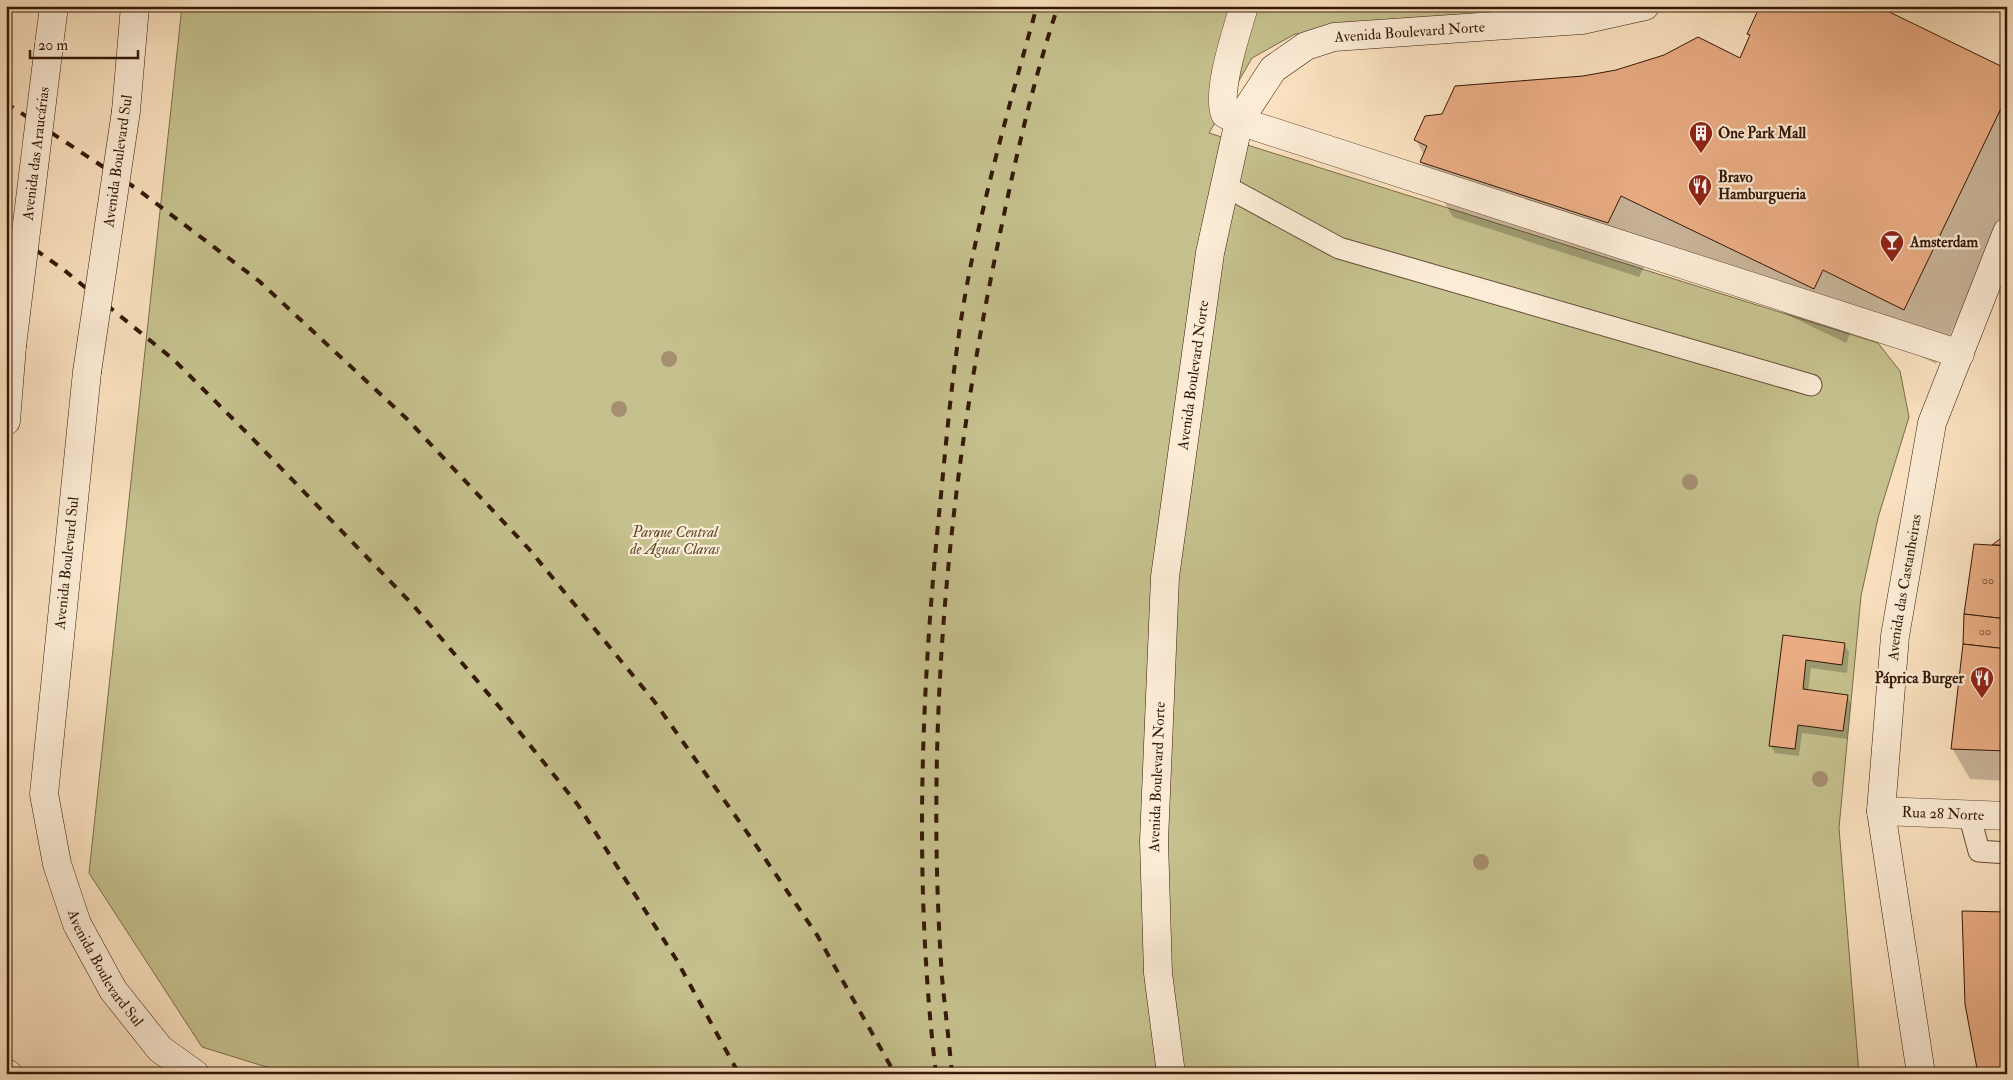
<svg xmlns="http://www.w3.org/2000/svg" width="2013" height="1080" viewBox="0 0 2013 1080" font-family="'IM FELL Double Pica',serif">
<rect width="100%" height="100%" fill="#fbe2c0"/>
<filter id="stains"><feTurbulence type="fractalNoise" baseFrequency=".004" numOctaves="4"/><feColorMatrix values="0 0 0 0 .2 0 0 0 0 .09 0 0 0 0 .02 0 0 0 .5 -.17"/></filter>
<radialGradient id="worn" r=".72"><stop offset=".6" stop-color="#630" stop-opacity="0"/><stop offset="1" stop-color="#630" stop-opacity=".3"/></radialGradient>
<!-- green -->
<polygon fill="#c5c18e" stroke="#7d6c4a" points="182,6 1545,6 1349,30 1295,34 1252,58 1209,133 1878,343 1900,371 1909,417 1878,518 1861,596 1839,828 1859,1074 289,1074 202,1047 89,873"/>
<!-- shadow -->
<g fill="#0003">
<polygon points="1748,34 2007,70 2007,216 1936,364 1855,324 1846,343 1653,250 1639,277 1453,217 1421,162 1424,155 1416,140 1443,116 1740,60 1750,37"/>
<polygon points="2007,535 2007,781 1970,779 1952,748 1994,545"/>
<polygon points="1785,636 1844,644 1849,652 1847,673 1811,668 1808,691 1847,696 1851,704 1847,739 1802,733 1799,756 1775,753 1770,745"/>
</g>
<!-- building -->
<g fill="#eaad84" stroke="#351807">
<polygon points="1760,6 1877,6 2007,69 2007,96 1904,310 1823,270 1814,289 1621,196 1608,223 1420,162 1427,146 1414,140 1425,116 1442,114 1455,86 1583,76 1616,70 1664,55 1698,37 1740,58 1750,35 1747,34"/>
<polygon points="2006,534 2007,545 1992,545 2004,536"/>
<polygon points="1974,544 2007,546 2007,619 1964,614"/>
<polygon points="1964,614 2007,619 2007,649 1963,644"/>
<polygon points="1783,635 1845,643 1842,665 1806,660 1803,689 1848,695 1843,731 1798,725 1795,749 1769,746"/>
<polygon points="1963,644 2007,649 2007,751 1951,749"/>
<polygon points="1962,911 2007,912 2007,1074 1978,1074 1965,1004"/>
</g>
<g fill="none" stroke-linecap="round" stroke-linejoin="round">
<!-- lane casing -->
<g stroke="#664a35" stroke-width="23">
<g id="lane">
<polyline points="1225,186 1339,248 1811,385"/>
<polyline points="1969,814 1979,851 2007,853"/>
</g>
</g>
<!-- street casing -->
<g stroke="#664a35" stroke-width="29">
<g id="street">
<path d="M 1244,6 C 1237,31 1216,91 1225,114 L 1239,121 L 1960,354"/>
<path id="s1" d="M 1881,811 L 2007,816"/>
</g>
</g>
<!-- secondary casing -->
<g stroke="#351807" stroke-width="29">
<g id="secondary">
<polyline points="49,45 54,6"/>
<polyline points="126,111 135,6"/>
<path id="s2" d="M 87,372 L 44,794 L 57,864 L 77,924 L 113,990 L 160,1049 L 195,1074"/>
<polyline points="6,421 12,346"/>
<polyline points="6,1074 8,1074"/>
<path id="s3" d="M 1171,1074 L 1158,973 L 1154,841 L 1165,577 L 1210,253 L 1239,121 L 1273,69 L 1306,46 L 1334,37 L 1582,20 L 1645,6"/>
<path id="s4" d="M 1921,1074 L 1881,811 L 1895,636 L 1932,423 L 2007,232"/>
</g>
</g>
<!-- lane -->
<use href="#lane" stroke="#fcecd6" stroke-width="21"/>
<!-- street -->
<use href="#street" stroke="#fcecd6" stroke-width="28"/>
<!-- secondary -->
<use href="#secondary" stroke="#fcecd6" stroke-width="28"/>
<!-- rail -->
<g stroke="#351807" stroke-width="4" stroke-dasharray="9 9" stroke-linecap="butt">
<polyline points="6,103 137,189 259,281 406,418 529,549 654,701 751,838 817,935 895,1074"/>
<polyline points="6,229 64,270 174,360 253,439 413,605 501,709 578,805 676,959 739,1074"/>
<path d="M 936,1074 C 913,882 921,686 941,495 C 948,421 955,347 969,274 C 987,184 1012,95 1037,6"/>
<path d="M 952,1074 C 949,1041 945,1009 942,977 C 925,736 947,490 996,253 C 1013,170 1031,87 1058,6"/>
</g>
<!-- secondary-bridge casing -->
<g stroke="#351807" stroke-width="29" stroke-linecap="butt">
<g id="secondary-bridge">
<path id="s5" d="M 12,346 L 49,45"/>
<polyline points="87,372 126,111"/>
</g>
</g>
<!-- secondary-bridge -->
<use href="#secondary-bridge" stroke="#fcecd6" stroke-width="28"/>
</g>
<!-- trees -->
<g fill="#a68f71">
<circle cx="669" cy="359" r="8"/>
<circle cx="619" cy="409" r="8"/>
<circle cx="1690" cy="482" r="8"/>
<circle cx="1820" cy="779" r="8"/>
<circle cx="1481" cy="862" r="8"/>
</g>
<!-- icons -->
<defs>
<g id="building-pin" transform="scale(1.25)"><path d="M0 17L-7.5 6A9.5 9.5 0 1 1 7.5 6Z" fill="#8f2418" stroke="#fcecd6"/><path d="M-4-6H4V6H1V3H-1V6H-4ZM-2.5-4.3h1.7v1.8h-1.7ZM.8-4.3h1.7v1.8H.8ZM-2.5-1h1.7V.8h-1.7ZM.8-1h1.7V.8H.8Z" fill="#fff"/></g>
<g id="restaurant-pin" transform="scale(1.25)"><path d="M0 17L-7.5 6A9.5 9.5 0 1 1 7.5 6Z" fill="#8f2418" stroke="#fcecd6"/><path d="M-5-6h1v4h1v-4h1v4h1v-4h1v5L-1.5 .5V6h-2V.5L-5-1ZM5-6V6H3V1.5H1.5Q1.5-4 5-6Z" fill="#fff"/></g>
<g id="bar-pin" transform="scale(1.25)"><path d="M0 17L-7.5 6A9.5 9.5 0 1 1 7.5 6Z" fill="#8f2418" stroke="#fcecd6"/><path d="M-6-5H6L.8 .8V4.5H3.5V6h-7V4.5H-.8V.8Z" fill="#fff"/></g>
</defs>
<g fill-rule="evenodd">
<use href="#building-pin" x="1701" y="133"/>
<use href="#restaurant-pin" x="1700" y="186"/>
<use href="#bar-pin" x="1892" y="242"/>
<use href="#restaurant-pin" x="1982" y="678"/>
</g>
<g text-anchor="middle" dominant-baseline="central" stroke-width="4.5" stroke-linejoin="round" paint-order="stroke">
<!-- number labels -->
<g font-size="12" fill="#623d26">
<text x="1988" y="580">00</text>
<text x="1985" y="631">00</text>
</g>
<!-- street labels -->
<g font-size="15" fill="#351807" stroke="#fcecd6">
<text stroke="none"><textPath href="#s3" startOffset="1168">Avenida Boulevard Norte</textPath></text>
<text stroke="none"><textPath href="#s5" startOffset="194">Avenida das Araucárias</textPath></text>
<text transform="translate(118 161) rotate(-82)">Avenida Boulevard Sul</text>
<text stroke="none"><textPath href="#s3" startOffset="702">Avenida Boulevard Norte</textPath></text>
<text transform="translate(67 563) rotate(-84)">Avenida Boulevard Sul</text>
<text stroke="none"><textPath href="#s4" startOffset="491">Avenida das Castanheiras</textPath></text>
<text stroke="none"><textPath href="#s3" startOffset="298">Avenida Boulevard Norte</textPath></text>
<text stroke="none"><textPath href="#s1" startOffset="62">Rua 28 Norte</textPath></text>
<text stroke="none"><textPath href="#s2" startOffset="611">Avenida Boulevard Sul</textPath></text>
</g>
<!-- poi labels -->
<g font-size="15" font-weight="bold" fill="#351807" stroke="#fcecd6" text-anchor="start">
<text x="1718" y="133">One Park Mall</text>
<text x="1718" y="177">Bravo<tspan x="1718" dy="17">Hamburgueria</tspan></text>
<text x="1910" y="242">Amsterdam</text>
<text x="1964" y="678" text-anchor="end">Páprica Burger</text>
</g>
<!-- park labels -->
<g font-size="15" font-style="italic" fill="#604b30" stroke="#fcecd6">
<text x="675" y="532">Parque Central<tspan x="675" dy="17">de Águas Claras</tspan></text>
</g>
</g>
<!-- margin -->
<rect width="2013" height="1080" fill="none" stroke="#fbe2c0" stroke-width="25"/>
<rect x="8" y="8" width="1998" height="1065" fill="none" stroke="#351807" stroke-width="2.5"/>
<rect x="12" y="12" width="1988" height="1055" fill="none" stroke="#351807"/>
<!-- scale -->
<path d="M30 50v8h108v-8" fill="none" stroke="#351807" stroke-width="2.5"/>
<text x="38" y="50" font-size="15" fill="#351807" stroke="#fcecd6" stroke-width="4" paint-order="stroke">20 m</text>
<rect width="100%" height="100%" filter="url(#stains)"/>
<rect width="100%" height="100%" fill="url(#worn)"/>
</svg>
